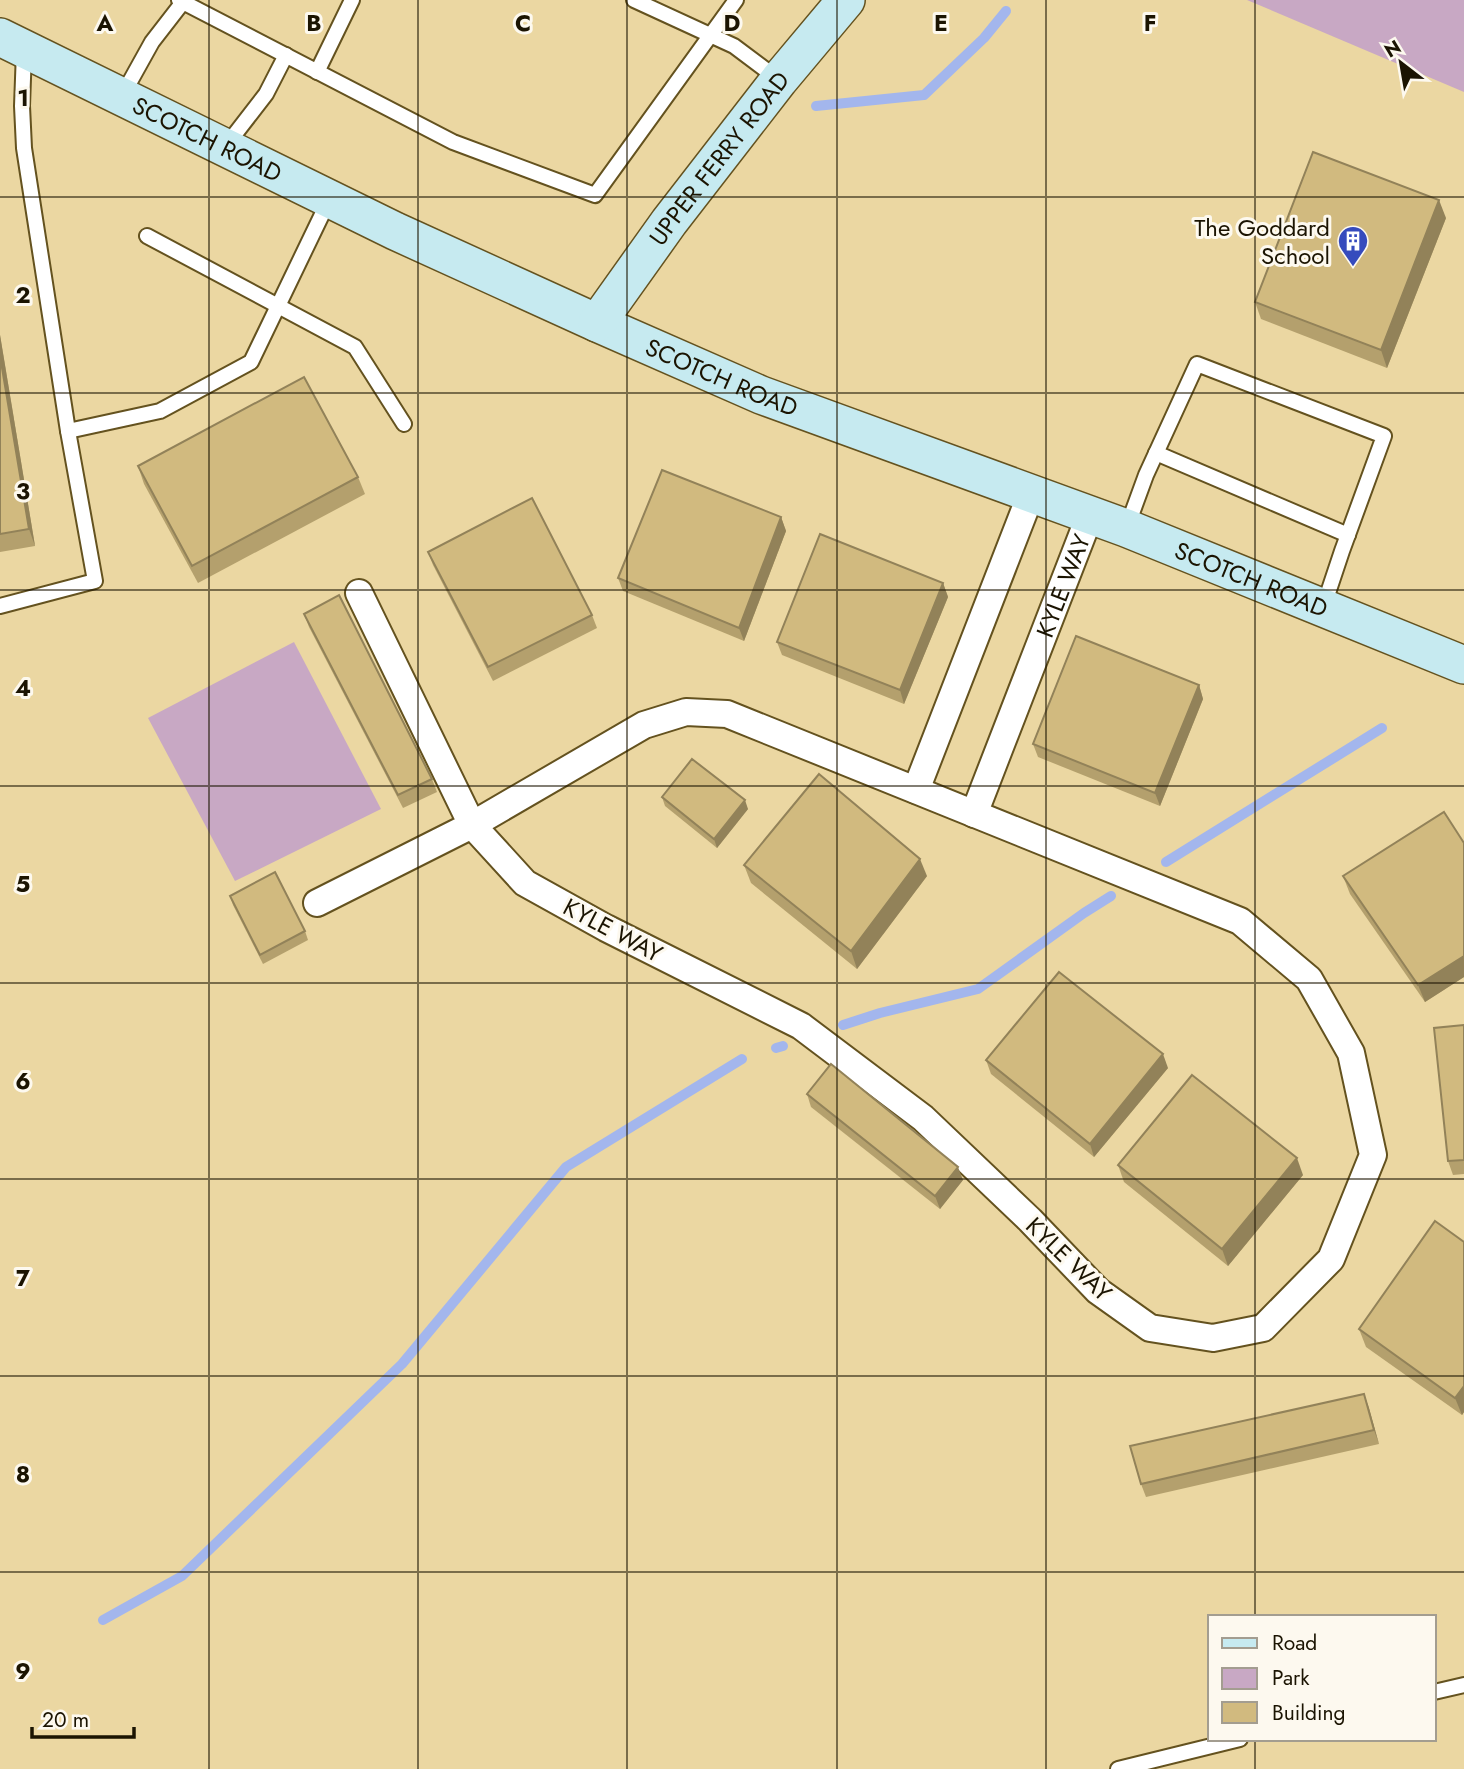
<svg xmlns="http://www.w3.org/2000/svg" width="1464" height="1769" viewBox="0 0 1464 1769" font-family="Jost,sans-serif">
<rect width="100%" height="100%" fill="#ebd7a2"/>
<!-- green -->
<g fill="#c8a8c4">
<polygon points="1247,0 1464,0 1464,92"/>
<polygon points="294,642 381,809 235,881 148,718"/>
</g>
<g fill="none" stroke-linecap="round" stroke-linejoin="round">
<!-- stream -->
<g stroke="#a3b6ed" stroke-width="10">
<polyline points="816,106 924,95 984,38 1006,11"/>
<polyline points="1166,862 1382,728"/>
<polyline points="843,1025 880,1013 978,989 1084,913 1111,896"/>
<polyline points="776,1048 783,1046"/>
<polyline points="103,1620 182,1576 402,1364 566,1167 742,1059"/>
</g>
<!-- service casing -->
<g stroke="#64521f" stroke-width="18">
<g id="service">
<polyline points="179,0 453,142 595,195 736,0"/>
<polyline points="634,0 734,46 778,79"/>
<polyline points="317,72 352,0"/>
<polyline points="122,96 152,42 183,2"/>
<polyline points="225,147 266,94 286,55"/>
<polyline points="147,236 355,347 404,424"/>
<polyline points="68,431 160,411 251,362 329,200"/>
<polyline points="1156,453 1348,535"/>
<polyline points="1127,527 1146,475 1197,364 1384,436 1342,551 1323,608"/>
<polyline points="0,606 95,581 68,431 24,148 22,106 24,51"/>
<polyline points="1434,1692 1464,1685"/>
<polyline points="1118,1769 1240,1739"/>
</g>
</g>
<!-- minor casing -->
<g stroke="#64521f" stroke-width="30">
<g id="minor">
<polyline points="916,790 1031,494"/>
<path id="s1" d="M 974,814 L 1090,515"/>
<polyline points="317,903 472,825 644,725 686,712 727,714 1240,921 1309,979 1351,1053 1373,1155 1331,1259 1263,1328 1213,1338 1150,1328 1098,1291 1030,1220 923,1118 801,1026 606,928 525,883 472,825 359,593"/>
</g>
</g>
<!-- secondary casing -->
<g stroke="#64521f" stroke-width="40">
<g id="secondary">
<path id="s2" d="M 0,37 L 395,231 L 597,323 L 761,395 L 1126,528 L 1464,665"/>
<path id="s3" d="M 597,323 L 669,222 L 779,80 L 846,0"/>
</g>
</g>
<!-- service -->
<use href="#service" stroke="#fff" stroke-width="14"/>
<!-- minor -->
<use href="#minor" stroke="#fff" stroke-width="26"/>
<!-- secondary -->
<use href="#secondary" stroke="#c6eaf0" stroke-width="37"/>
</g>
<!-- wall -->
<g fill="#b4a06d">
<polygon points="1446,218 1387,368 1261,319 1255,302"/>
<polygon points="0,335 35,546 0,552"/>
<polygon points="138,466 358,477 365,494 198,583 144,484"/>
<polygon points="781,517 786,531 744,641 623,591 618,578"/>
<polygon points="428,552 592,615 597,628 493,681 433,565"/>
<polygon points="943,583 948,597 904,704 782,655 777,642"/>
<polygon points="304,614 432,779 437,792 403,808 309,627"/>
<polygon points="1199,685 1203,699 1160,806 1038,757 1033,744"/>
<polygon points="662,797 748,809 717,848 665,806"/>
<polygon points="1464,843 1464,977 1425,1002 1350,894 1343,876"/>
<polygon points="744,865 927,876 857,969 751,883"/>
<polygon points="230,896 305,931 308,940 263,964 233,905"/>
<polygon points="1464,1025 1464,1174 1453,1175 1448,1161"/>
<polygon points="986,1060 1168,1068 1094,1157 991,1074"/>
<polygon points="807,1094 963,1180 940,1209 811,1107"/>
<polygon points="1118,1165 1303,1175 1228,1266 1124,1182"/>
<polygon points="1464,1242 1464,1412 1462,1415 1366,1347 1359,1329"/>
<polygon points="1364,1394 1379,1444 1146,1497 1141,1484"/>
</g>
<!-- shaded-wall -->
<g fill="#928259">
<polygon points="1439,200 1446,218 1387,368 1381,350"/>
<polygon points="0,335 35,546 29,529 0,356"/>
<polygon points="781,517 786,531 744,641 739,628"/>
<polygon points="943,583 948,597 904,704 900,690"/>
<polygon points="1199,685 1203,699 1160,806 1155,793"/>
<polygon points="745,800 748,809 717,848 714,839"/>
<polygon points="920,859 927,876 857,969 851,951"/>
<polygon points="1464,956 1464,977 1425,1002 1418,985"/>
<polygon points="1163,1054 1168,1068 1094,1157 1090,1144"/>
<polygon points="1297,1158 1303,1175 1228,1266 1222,1249"/>
<polygon points="958,1167 963,1180 940,1209 935,1196"/>
<polygon points="1464,1386 1464,1412 1462,1415 1455,1398"/>
<polygon points="1364,1394 1369,1408 1379,1444 1374,1430"/>
</g>
<!-- building -->
<g fill="#d1ba7f" stroke="#928259" stroke-width="2">
<polygon points="1313,152 1439,200 1381,350 1255,302"/>
<polygon points="0,356 29,529 0,534"/>
<polygon points="304,377 358,477 192,566 138,466"/>
<polygon points="662,470 781,517 739,628 618,578"/>
<polygon points="532,498 592,615 488,667 428,552"/>
<polygon points="820,534 943,583 900,690 777,642"/>
<polygon points="339,595 432,779 398,795 304,614"/>
<polygon points="1076,636 1199,685 1155,793 1033,744"/>
<polygon points="692,759 745,800 714,839 662,797"/>
<polygon points="819,774 920,859 851,951 744,865"/>
<polygon points="1444,812 1464,843 1464,956 1418,985 1343,876"/>
<polygon points="275,872 305,931 260,955 230,896"/>
<polygon points="1059,972 1163,1054 1090,1144 986,1060"/>
<polygon points="1464,1025 1464,1160 1448,1161 1434,1028"/>
<polygon points="831,1064 958,1167 935,1196 807,1094"/>
<polygon points="1192,1075 1297,1158 1222,1249 1118,1165"/>
<polygon points="1435,1221 1464,1242 1464,1386 1455,1398 1359,1329"/>
<polygon points="1364,1394 1374,1430 1141,1484 1130,1446"/>
</g>
<!-- grid -->
<path fill="none" stroke="#1b1402" stroke-width="2" stroke-opacity="0.55" d="M 209,0 L 209,1769M 418,0 L 418,1769M 627,0 L 627,1769M 837,0 L 837,1769M 1046,0 L 1046,1769M 1255,0 L 1255,1617M 0,197 L 1464,197M 0,393 L 1464,393M 0,590 L 1464,590M 0,786 L 1464,786M 0,983 L 1464,983M 0,1179 L 1464,1179M 0,1376 L 1464,1376M 0,1572 L 1464,1572M 1255,1739 L 1255,1769"/>
<!-- icons -->
<defs>
<g id="building-pin" transform="scale(1.575)"><path d="M0 17L-7.5 6A9.5 9.5 0 1 1 7.5 6Z" fill="#364bbd" stroke="#fdf9ef"/><path d="M-4-6H4V6H1V3H-1V6H-4ZM-2.5-4.3h1.7v1.8h-1.7ZM.8-4.3h1.7v1.8H.8ZM-2.5-1h1.7V.8h-1.7ZM.8-1h1.7V.8H.8Z" fill="#fff"/></g>
</defs>
<g fill-rule="evenodd">
<use href="#building-pin" x="1353" y="241"/>
</g>
<g text-anchor="middle" dominant-baseline="central" stroke-width="6" stroke-linejoin="round" paint-order="stroke">
<!-- street labels -->
<g font-size="24" fill="#1b1402" stroke="#fdf9ef">
<text stroke="none"><textPath href="#s2" startOffset="231">SCOTCH ROAD</textPath></text>
<text stroke="none"><textPath href="#s3" startOffset="205">UPPER FERRY ROAD</textPath></text>
<text stroke="none"><textPath href="#s2" startOffset="798">SCOTCH ROAD</textPath></text>
<text stroke="none"><textPath href="#s2" startOffset="1365">SCOTCH ROAD</textPath></text>
<text stroke="none"><textPath href="#s1" startOffset="245">KYLE WAY</textPath></text>
<text transform="translate(613 930) rotate(28)">KYLE WAY</text>
<text transform="translate(1069 1259) rotate(44)">KYLE WAY</text>
</g>
<!-- poi labels -->
<g font-size="24" fill="#1b1402" stroke="#fdf9ef" text-anchor="end">
<text x="1330" y="227">The Goddard<tspan x="1330" dy="28">School</tspan></text>
</g>
</g>
<g font-size="23" text-anchor="middle" font-weight="bold" fill="#1b1402" stroke="#fdf9ef" stroke-width="6" stroke-linejoin="round" paint-order="stroke">
<text x="105" y="31">A</text>
<text x="314" y="31">B</text>
<text x="523" y="31">C</text>
<text x="732" y="31">D</text>
<text x="941" y="31">E</text>
<text x="1150" y="31">F</text>
<text x="23" y="106">1</text>
<text x="23" y="303">2</text>
<text x="23" y="499">3</text>
<text x="23" y="696">4</text>
<text x="23" y="892">5</text>
<text x="23" y="1089">6</text>
<text x="23" y="1286">7</text>
<text x="23" y="1482">8</text>
<text x="23" y="1679">9</text>
</g>
<!-- legend -->
<rect x="1208" y="1615" width="228" height="126" fill="#fdf9ef" stroke="#a39d90" stroke-width="2"/>
<rect x="1222" y="1638" width="35" height="10" fill="#c6eaf0" stroke="#a39d90" stroke-width="2"/>
<text x="1272" y="1650" font-size="21" fill="#1b1402">Road</text>
<rect x="1222" y="1668" width="35" height="21" fill="#c8a8c4" stroke="#a39d90" stroke-width="2"/>
<text x="1272" y="1685" font-size="21" fill="#1b1402">Park</text>
<rect x="1222" y="1702" width="35" height="21" fill="#d1ba7f" stroke="#a39d90" stroke-width="2"/>
<text x="1272" y="1720" font-size="21" fill="#1b1402">Building</text>
<!-- north arrow -->
<g transform="translate(1401 63) rotate(329)" stroke="#fdf9ef" stroke-width="5" paint-order="stroke">
<path d="M0-5L12 26L0 18L-12 26Z" fill="#1b1402"/>
<text y="-10" font-size="19" font-weight="bold" text-anchor="middle" fill="#1b1402">N</text>
</g>
<!-- scale -->
<path d="M32 1727v10h102v-10" fill="none" stroke="#1b1402" stroke-width="3.5"/>
<text x="42" y="1727" font-size="21" fill="#1b1402" stroke="#fdf9ef" stroke-width="5" paint-order="stroke">20 m</text>
</svg>
